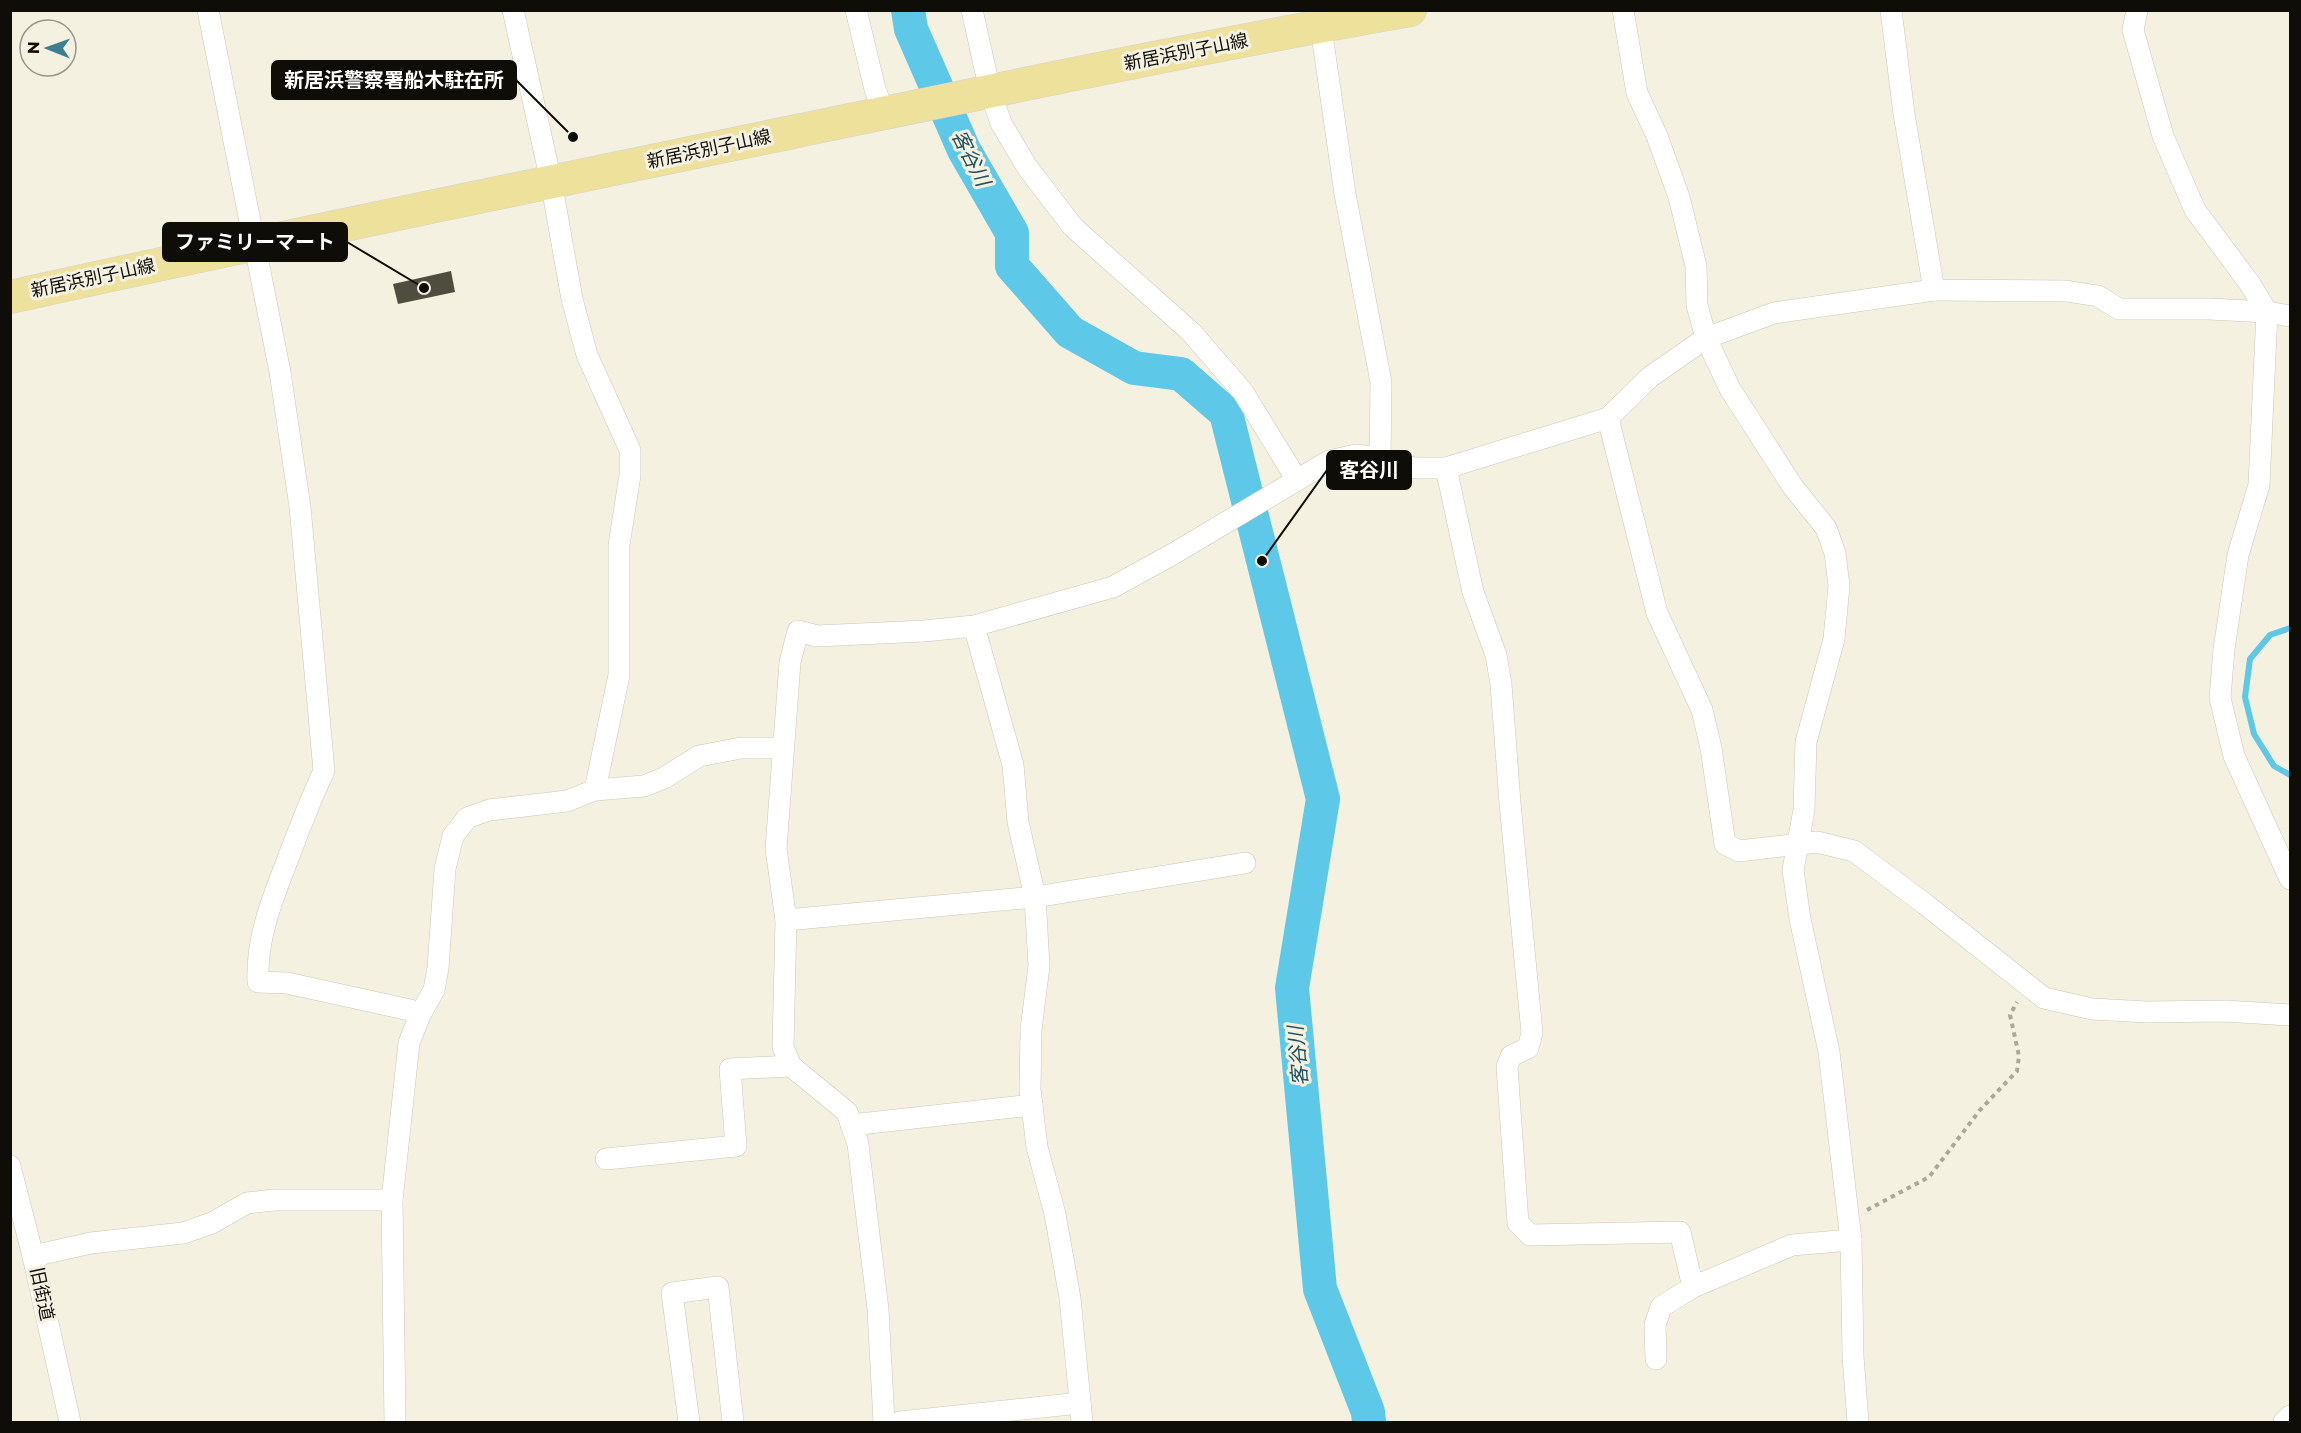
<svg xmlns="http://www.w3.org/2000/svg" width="2301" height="1433" viewBox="0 0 2301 1433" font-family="Montserrat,'Noto Sans JP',sans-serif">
<rect width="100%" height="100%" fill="#f4f1e1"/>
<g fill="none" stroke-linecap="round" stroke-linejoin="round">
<!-- stream -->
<polyline stroke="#5dc8e8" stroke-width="6" points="2290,628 2270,635 2250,659 2245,697 2254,734 2274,766 2290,775"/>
<!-- river -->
<polyline stroke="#5dc8e8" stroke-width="34" points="908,10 911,29 964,150 1012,233 1012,266 1070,332 1134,368 1181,374 1226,413 1323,799 1292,988 1320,1289 1368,1412 1369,1422"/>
</g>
<!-- building -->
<polygon fill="#4f4d40" points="451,271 455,292 398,304 393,284"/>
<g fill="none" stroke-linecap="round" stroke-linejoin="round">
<!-- minor casing -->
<g stroke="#c9c7b7" stroke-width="22">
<g id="minor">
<path d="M 208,10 L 280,372 L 300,507 L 324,771 C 310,800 299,830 287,861 C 272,900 256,939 258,982 L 287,983 L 410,1010 L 420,1015"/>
<polyline points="513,10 551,181 572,299 587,355 630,450 630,475 619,545 619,675 595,790"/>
<polyline points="856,10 875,89 884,113"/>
<polyline points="972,10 990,91 1001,123 1027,167 1073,227 1191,332 1243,392 1297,480"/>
<polyline points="1623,10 1637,93 1657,136 1679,197 1696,266 1697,305 1706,338 1730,389 1793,487 1826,528 1835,553 1839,586 1834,639 1806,742 1804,810 1793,870 1800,919 1829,1052 1851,1240 1853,1356 1858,1422"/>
<polyline points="1891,10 1904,114 1934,290 2066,291 2098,296 2119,309 2209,309 2267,312 2290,316"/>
<polyline points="2137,10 2133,30 2163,136 2195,210 2250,284 2267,312 2259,485 2238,555 2224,649 2220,698 2234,756 2290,879"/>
<polyline points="1319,14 1345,194 1381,382 1380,458"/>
<polyline points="1608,418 1657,613 1702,710 1711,748 1725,844 1739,851 1817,842 1854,851 1925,904 2044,998 2092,1009 2147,1012 2225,1011 2290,1015"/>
<polyline points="1446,468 1473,592 1496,655 1501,684 1510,803 1532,1033 1528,1048 1511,1056 1507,1067 1518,1223 1530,1235 1680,1232 1693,1287"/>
<polyline points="974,626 1013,765 1018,822 1035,897 1039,966 1031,1030 1030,1089 1037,1147 1055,1214 1070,1298 1082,1422"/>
<polyline points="786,920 1035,897 1245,863"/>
<polyline points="851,1125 1032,1105"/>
<polyline points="606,1159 736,1146 730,1069 791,1066"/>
<polyline points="10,1166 33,1256 70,1422"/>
<polyline points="33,1256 91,1243 183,1233 212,1223 247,1203 274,1200 392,1200"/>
<polyline points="1656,1359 1655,1325 1661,1307 1693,1287 1792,1245 1851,1240"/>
<polyline points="395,1422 392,1200 409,1043 420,1015 434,990 438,968 445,869 453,836 467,818 489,810 567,801 595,790 644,786 664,778 699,756 741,748 783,748"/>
<polyline points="689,1422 672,1293 718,1287 733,1422"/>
<polyline points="884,1422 878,1309 858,1144 847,1112 791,1066 783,1047 786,920 776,849 790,662 798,631 817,636 924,631 974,626 1113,587 1173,554 1329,461 1356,455 1380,458 1414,468 1446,468 1608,418 1650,377 1706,338 1774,313 1934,290"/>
<polyline points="900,1422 1080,1403"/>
<polyline points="2284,1422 2290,1416"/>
</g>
</g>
<!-- primary casing -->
<g stroke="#d4d3d3" stroke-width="34">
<path id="primary" d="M 10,297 C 272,239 535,185 797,131 C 1001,89 1205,46 1410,10"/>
</g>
<!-- path -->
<polyline stroke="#aaa89b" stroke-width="4" stroke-dasharray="4.5 4.5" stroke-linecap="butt" points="1867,1210 1929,1177 1980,1110 2017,1071 2019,1056 2010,1015 2017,1002"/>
<!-- minor -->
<use href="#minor" stroke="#fff" stroke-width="21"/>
<!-- primary -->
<use href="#primary" stroke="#ede19b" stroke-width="33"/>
</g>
<g text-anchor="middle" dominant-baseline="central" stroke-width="6" stroke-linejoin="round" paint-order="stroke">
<!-- street labels -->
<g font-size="18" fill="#0e0d08" stroke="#f4f1e1">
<text transform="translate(1186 52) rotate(-11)">新居浜別子山線</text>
<text transform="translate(709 149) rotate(-12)">新居浜別子山線</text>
<text transform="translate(93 278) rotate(-12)">新居浜別子山線</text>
<text transform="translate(42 1294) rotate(78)">旧街道</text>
</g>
<!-- water labels -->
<g font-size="20" font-style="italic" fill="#22505e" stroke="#f4f1e1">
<text transform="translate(971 158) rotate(63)">客谷川</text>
<text transform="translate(1298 1056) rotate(-95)">客谷川</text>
</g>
</g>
<!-- callouts -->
<path fill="none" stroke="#0e0d08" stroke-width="2" d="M573 137L516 80M424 288L347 242M1262 561L1327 470"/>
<g fill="#0e0d08" stroke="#f4f1e1" stroke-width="2">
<circle cx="573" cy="137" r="6"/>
<circle cx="424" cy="288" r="6"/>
<circle cx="1262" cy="561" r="6"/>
</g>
<g fill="#0e0d08" stroke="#0e0d08" stroke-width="2">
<rect x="272" y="61" width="244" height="38" rx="6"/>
<rect x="163" y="223" width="184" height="38" rx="6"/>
<rect x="1327" y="451" width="84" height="38" rx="6"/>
</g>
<g font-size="20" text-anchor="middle" font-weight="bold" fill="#fff">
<text x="394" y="87">新居浜警察署船木駐在所</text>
<text x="255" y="249">ファミリーマート</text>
<text x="1369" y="477">客谷川</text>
</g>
<!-- border -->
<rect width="2301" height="1433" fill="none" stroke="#0e0d08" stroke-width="24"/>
<!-- north arrow -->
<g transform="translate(48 48) rotate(271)"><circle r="28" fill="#f4f1e1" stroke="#98968a" stroke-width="1.5"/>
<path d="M0-4.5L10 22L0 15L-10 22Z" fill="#3e7e91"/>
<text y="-9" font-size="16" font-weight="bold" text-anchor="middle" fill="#0e0d08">N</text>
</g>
</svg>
